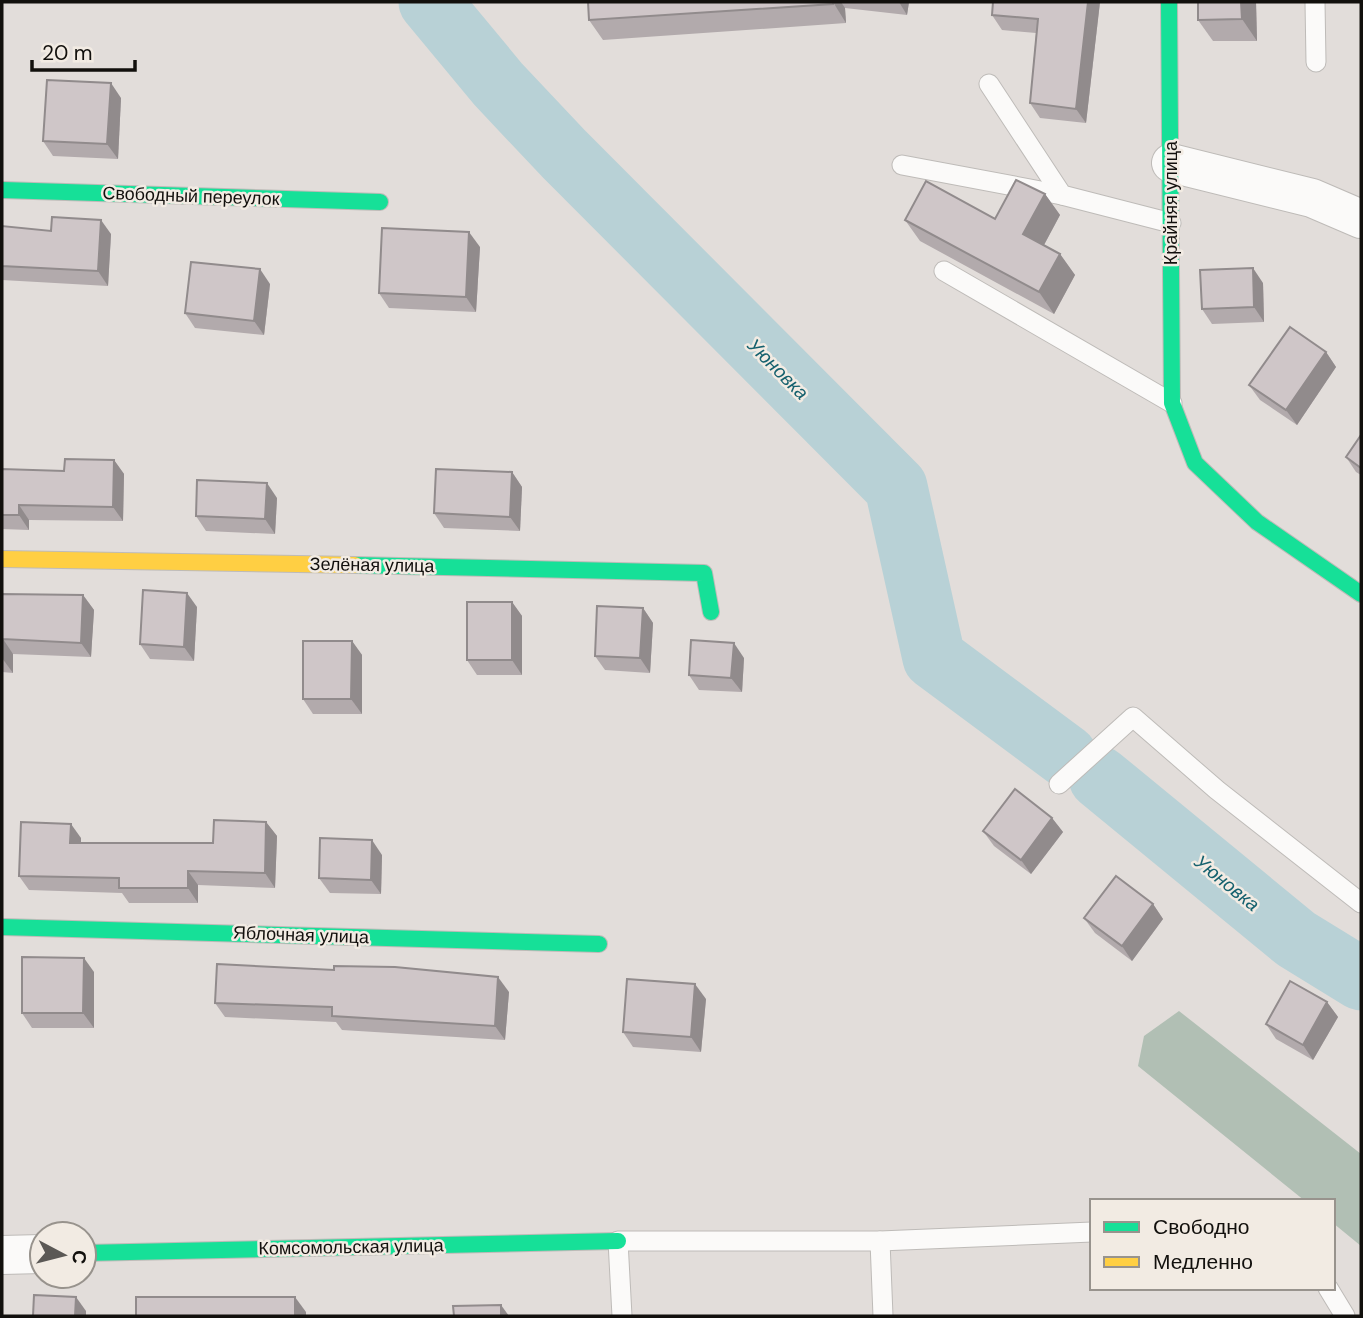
<svg xmlns="http://www.w3.org/2000/svg" width="1363" height="1318" viewBox="0 0 1363 1318" font-family="'DM Sans',sans-serif">
<rect width="100%" height="100%" fill="#e2ddda"/>
<!-- forest -->
<polygon fill="#b1bfb4" points="1179,1011 1361,1154 1361,1246 1333,1223 1333,1201 1305,1201 1138,1066 1144,1036"/>
<g fill="none" stroke-linecap="round" stroke-linejoin="round">
<!-- river -->
<g stroke="#b8d1d6" stroke-width="63">
<polyline points="430,2 498,84 564,154 896,487 934,658 1066,756"/>
<polyline points="1100,778 1296,939 1361,979"/>
</g>
<!-- lane casing -->
<g stroke="#bebbb8" stroke-width="21">
<g id="lane">
<polyline points="1315,2 1316,62"/>
<polyline points="989,84 1062,195 1171,223"/>
<polyline points="902,165 1062,195"/>
<polyline points="944,271 1172,403"/>
<polyline points="1059,784 1133,717 1217,790 1361,903"/>
<polyline points="880,1241 883,1316"/>
<polyline points="1328,1288 1345,1316"/>
<polyline points="622,1316 618,1241 880,1241 1092,1232"/>
</g>
</g>
<!-- street casing -->
<g stroke="#bebbb8" stroke-width="40">
<g id="street">
<polyline points="1171,163 1312,198 1361,219"/>
<polyline points="2,1255 42,1254"/>
</g>
</g>
<!-- fast casing -->
<g stroke="#bebbb8" stroke-width="18">
<g id="fast">
<polyline points="1169,2 1172,403 1195,463 1257,522 1361,594"/>
<polyline points="2,190 380,202"/>
<polyline points="355,565 704,573 711,612"/>
<polyline points="2,927 599,944"/>
<polyline points="84,1253 618,1241"/>
</g>
</g>
<!-- slow casing -->
<g stroke="#bebbb8" stroke-width="18">
<polyline id="slow" points="2,559 355,565"/>
</g>
<!-- lane -->
<use href="#lane" stroke="#fbfaf9" stroke-width="19"/>
<!-- street -->
<use href="#street" stroke="#fbfaf9" stroke-width="38"/>
<!-- fast -->
<use href="#fast" stroke="#16e098" stroke-width="16"/>
<!-- slow -->
<use href="#slow" stroke="#ffcf43" stroke-width="16"/>
</g>
<!-- wall -->
<g fill="#b2aaac">
<polygon points="588,2 909,2 907,15 845,8 846,23 603,40 589,20"/>
<polygon points="993,2 1100,2 1086,123 1040,118 1030,103 1036,33 1002,30 992,15"/>
<polygon points="1198,2 1256,2 1257,41 1213,41 1198,20"/>
<polygon points="121,98 118,159 53,156 43,141"/>
<polygon points="1045,194 1060,215 1044,245 1060,254 1075,275 1054,314 920,241 905,220 995,219"/>
<polygon points="2,226 51,231 111,234 108,286 2,280"/>
<polygon points="480,247 476,312 389,308 379,293"/>
<polygon points="1263,283 1264,322 1212,324 1202,309"/>
<polygon points="270,284 264,335 195,328 185,313"/>
<polygon points="1326,352 1336,367 1297,425 1260,400 1249,385"/>
<polygon points="1361,435 1361,475 1356,472 1346,457"/>
<polygon points="114,460 124,474 123,521 29,520 29,530 2,529 2,469 64,471"/>
<polygon points="512,472 522,487 520,531 444,528 434,513"/>
<polygon points="277,498 275,534 206,531 196,516"/>
<polygon points="2,594 83,595 94,610 91,657 13,654 13,673 2,672"/>
<polygon points="512,602 522,616 522,675 477,675 467,660"/>
<polygon points="197,607 194,661 150,659 140,644"/>
<polygon points="643,608 653,623 650,673 605,670 595,656"/>
<polygon points="352,641 362,655 362,714 313,714 303,699"/>
<polygon points="744,658 742,692 699,690 689,675"/>
<polygon points="1052,818 1063,832 1031,874 994,846 983,831"/>
<polygon points="266,822 277,836 275,888 198,885 198,903 129,903 122,893 29,890 19,876 81,838 81,843 213,843"/>
<polygon points="382,855 381,894 330,893 319,878"/>
<polygon points="1153,904 1163,919 1132,961 1095,933 1084,918"/>
<polygon points="94,972 94,1028 32,1028 22,1013"/>
<polygon points="509,992 505,1040 342,1030 336,1022 225,1017 215,1003"/>
<polygon points="706,999 701,1052 633,1047 623,1032"/>
<polygon points="1327,1002 1338,1017 1313,1060 1276,1039 1266,1024"/>
</g>
<!-- shaded-wall -->
<g fill="#918b8c">
<polygon points="833,2 841,2 845,8 846,23"/>
<polygon points="899,2 909,2 907,15"/>
<polygon points="1088,2 1100,2 1086,123 1076,109"/>
<polygon points="1241,2 1256,2 1257,41 1242,19"/>
<polygon points="111,83 121,98 118,159 107,144"/>
<polygon points="1045,194 1060,215 1038,256 1023,234"/>
<polygon points="101,220 111,234 108,286 98,271"/>
<polygon points="469,232 480,247 476,312 466,297"/>
<polygon points="1060,254 1075,275 1054,314 1039,292"/>
<polygon points="1253,268 1263,283 1264,322 1254,307"/>
<polygon points="260,269 270,284 264,335 254,321"/>
<polygon points="1326,352 1336,367 1297,425 1286,410"/>
<polygon points="114,460 124,474 123,521 113,507"/>
<polygon points="512,472 522,487 520,531 510,517"/>
<polygon points="267,483 277,498 275,534 265,519"/>
<polygon points="19,505 29,520 29,530 19,515"/>
<polygon points="187,593 197,607 194,661 184,647"/>
<polygon points="83,595 94,610 91,657 81,643"/>
<polygon points="512,602 522,616 522,675 512,660"/>
<polygon points="643,608 653,623 650,673 640,658"/>
<polygon points="3,639 13,654 13,673 2,658"/>
<polygon points="352,641 362,655 362,714 351,699"/>
<polygon points="734,643 744,658 742,692 731,678"/>
<polygon points="1052,818 1063,832 1031,874 1021,860"/>
<polygon points="266,822 277,836 275,888 265,873"/>
<polygon points="71,824 81,838 81,857 70,843"/>
<polygon points="372,840 382,855 381,894 371,880"/>
<polygon points="188,871 198,885 198,903 188,888"/>
<polygon points="1153,904 1163,919 1132,961 1122,946"/>
<polygon points="84,958 94,972 94,1028 83,1013"/>
<polygon points="498,977 509,992 505,1040 495,1026"/>
<polygon points="695,984 706,999 701,1052 691,1037"/>
<polygon points="1327,1002 1338,1017 1313,1060 1303,1045"/>
<polygon points="76,1297 86,1311 86,1316 75,1316"/>
<polygon points="295,1297 306,1312 306,1316 295,1316"/>
<polygon points="501,1305 509,1316 501,1316"/>
</g>
<!-- building -->
<g fill="#cfc6c8" stroke="#918b8c" stroke-width="2">
<polygon points="588,2 833,2 833,4 589,20"/>
<polygon points="993,2 1088,2 1076,109 1030,103 1038,19 992,15"/>
<polygon points="1198,2 1241,2 1242,19 1198,20"/>
<polygon points="47,80 111,83 107,144 43,141"/>
<polygon points="1016,180 1045,194 1023,234 1060,254 1039,292 905,220 926,181 995,219"/>
<polygon points="52,217 101,220 98,271 2,266 2,226 51,231"/>
<polygon points="382,228 469,232 466,297 379,293"/>
<polygon points="191,262 260,269 254,321 185,313"/>
<polygon points="1253,268 1254,307 1202,309 1200,270"/>
<polygon points="1290,327 1326,352 1286,410 1249,385"/>
<polygon points="1361,435 1361,468 1346,457"/>
<polygon points="65,459 114,460 113,507 19,505 19,515 2,515 2,469 64,471"/>
<polygon points="436,469 512,472 510,517 434,513"/>
<polygon points="197,480 267,483 265,519 196,516"/>
<polygon points="143,590 187,593 184,647 140,644"/>
<polygon points="2,594 83,595 81,643 3,639 2,658"/>
<rect x="467" y="602" width="45" height="58"/>
<polygon points="597,606 643,608 640,658 595,656"/>
<polygon points="691,640 734,643 731,678 689,675"/>
<polygon points="303,641 352,641 351,699 303,699"/>
<polygon points="1015,789 1052,818 1021,860 983,831"/>
<polygon points="214,820 266,822 265,873 188,871 188,888 119,888 119,878 19,876 21,822 71,824 70,843 213,843"/>
<polygon points="320,838 372,840 371,880 319,878"/>
<polygon points="1116,876 1153,904 1122,946 1084,918"/>
<polygon points="22,957 84,958 83,1013 22,1013"/>
<polygon points="217,964 334,970 334,966 395,967 498,977 495,1026 332,1016 332,1007 215,1003"/>
<polygon points="627,979 695,984 691,1037 623,1032"/>
<polygon points="1290,981 1327,1002 1303,1045 1266,1024"/>
<polygon points="34,1295 76,1297 75,1316 33,1316"/>
<rect x="136" y="1297" width="159" height="19"/>
<polygon points="501,1305 501,1316 454,1316 453,1306"/>
</g>
<g text-anchor="middle" dominant-baseline="central" stroke-width="5" stroke-linejoin="round" paint-order="stroke">
<!-- street labels -->
<g font-size="18" fill="#12100d" stroke="#f2ebe3">
<text transform="translate(191 196) rotate(2)">Свободный переулок</text>
<text transform="translate(1171 203) rotate(-90)">Крайняя улица</text>
<text transform="translate(372 565) rotate(1)">Зелёная улица</text>
<text transform="translate(301 935) rotate(2)">Яблочная улица</text>
<text transform="translate(351 1247) rotate(-1)">Комсомольская улица</text>
</g>
<!-- water labels -->
<g font-size="19" font-style="italic" fill="#15616e" stroke="#f2ebe3">
<text transform="translate(778 369) rotate(45)">Уюновка</text>
<text transform="translate(1227 883) rotate(39)">Уюновка</text>
</g>
</g>
<!-- border -->
<rect width="1363" height="1318" fill="none" stroke="#12100d" stroke-width="7"/>
<!-- legend -->
<rect x="1090" y="1199" width="245" height="91" fill="#f2ebe3" stroke="#98938d" stroke-width="2"/>
<rect x="1104" y="1222" width="35" height="10" fill="#16e098" stroke="#98938d" stroke-width="2"/>
<text x="1153" y="1234" font-size="21" fill="#12100d">Свободно</text>
<rect x="1104" y="1257" width="35" height="10" fill="#ffcf43" stroke="#98938d" stroke-width="2"/>
<text x="1153" y="1269" font-size="21" fill="#12100d">Медленно</text>
<!-- north arrow -->
<g transform="translate(63 1255) rotate(97)"><circle r="33" fill="#f2ebe3" stroke="#98938d" stroke-width="2"/>
<path d="M0-5L12 26L0 18L-12 26Z" fill="#5b5855"/>
<text y="-10" font-size="19" font-weight="bold" text-anchor="middle" fill="#12100d">С</text>
</g>
<!-- scale -->
<path d="M32 60v10h103v-10" fill="none" stroke="#12100d" stroke-width="3.5"/>
<text x="42" y="60" font-size="21" fill="#12100d" stroke="#f2ebe3" stroke-width="5" paint-order="stroke">20 m</text>
</svg>
